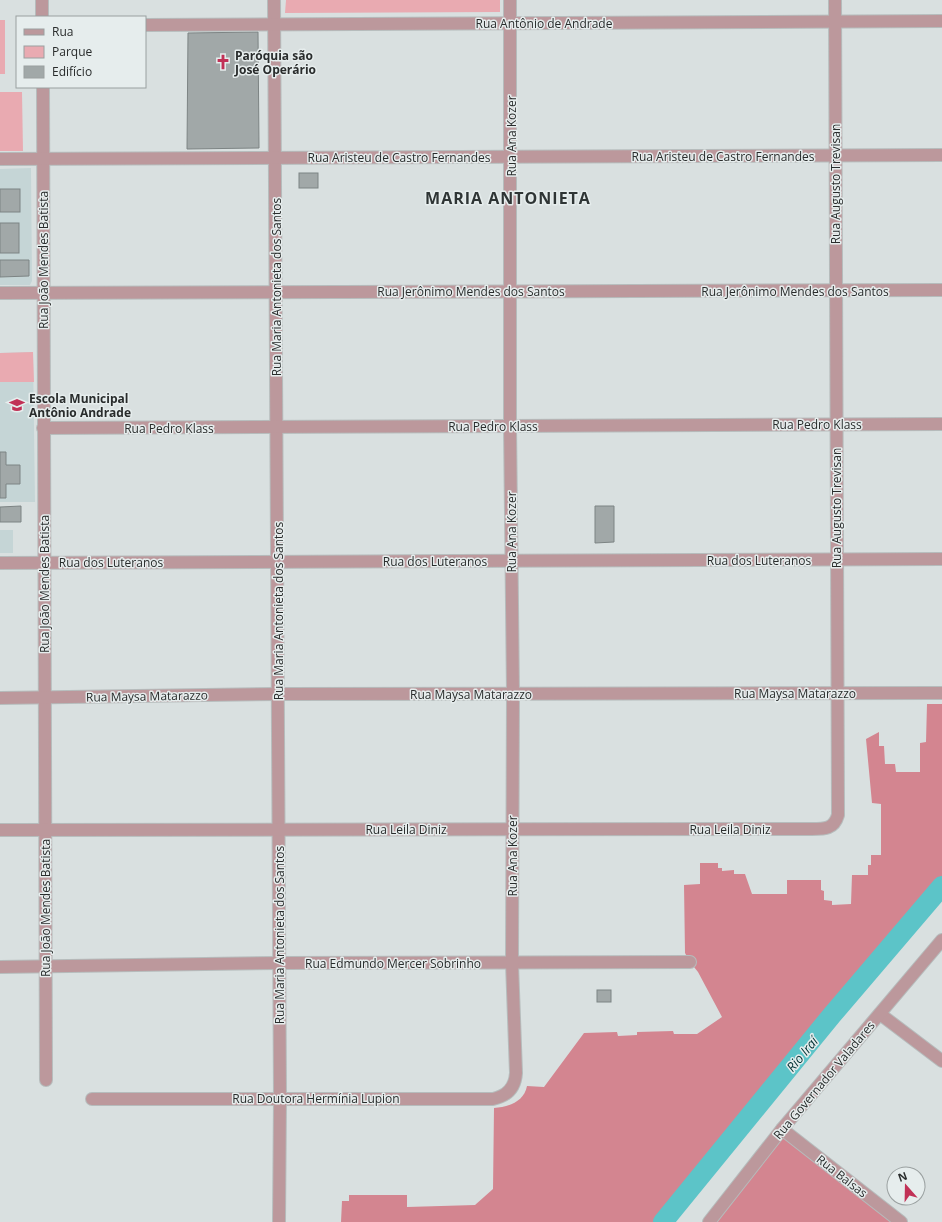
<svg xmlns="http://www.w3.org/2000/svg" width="942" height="1222" viewBox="0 0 942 1222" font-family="'Open Sans',sans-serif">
<rect width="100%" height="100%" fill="#d9e0e0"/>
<!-- built -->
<g fill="#c5d5d6">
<polygon points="31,168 32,281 30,285 0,285 0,169"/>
<polygon points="33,352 35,502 0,502 0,353"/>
<rect x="0" y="530" width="13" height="23"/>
</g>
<!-- green -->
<g fill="#e9aab1">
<polygon points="286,0 500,0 500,12 285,13"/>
<rect x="0" y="20" width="5" height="54"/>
<polygon points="0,92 22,92 23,151 0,151"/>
<polygon points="33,352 34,382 0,382 0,353"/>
</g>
<!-- forest -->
<g fill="#d38590">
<path d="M 927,704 L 942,704 L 942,878 L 654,1222 L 341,1222 L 342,1201 L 349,1201 L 349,1195 L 407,1195 L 407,1207 L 475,1205 L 493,1189 L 494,1108 C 508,1107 524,1102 527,1086 L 544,1087 L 584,1033 L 617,1032 L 618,1036 L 637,1035 L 637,1032 L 673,1031 L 674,1034 L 697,1034 L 722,1017 L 698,972 L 690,962 L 685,953 L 684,885 L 700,884 L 700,863 L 718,863 L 718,868 L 722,868 L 722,871 L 734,870 L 734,874 L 745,874 L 752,894 L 787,894 L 787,880 L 821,880 L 821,890 L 824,891 L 824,900 L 832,901 L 832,905 L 851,904 L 852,875 L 868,875 L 868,865 L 871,865 L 871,855 L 881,855 L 881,804 L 872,803 L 866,739 L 879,732 L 879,746 L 884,746 L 885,764 L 895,764 L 896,772 L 920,772 L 920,743 L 926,742 Z"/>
<polygon points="786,1133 893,1222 715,1222"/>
</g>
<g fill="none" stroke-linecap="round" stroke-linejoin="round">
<!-- river -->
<polyline stroke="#5cc4c8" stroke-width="20" points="663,1222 832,1015 942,886"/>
</g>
<!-- building -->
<g fill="#a1a8a8" stroke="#7d8484">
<polygon points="258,32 259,148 187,149 188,33"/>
<rect x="299" y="173" width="19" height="15"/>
<rect x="0" y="189" width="20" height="23"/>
<rect x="0" y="223" width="19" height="30"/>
<polygon points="0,260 29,260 29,276 0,277"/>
<polygon points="0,452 6,452 6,465 20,465 20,484 6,484 6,498 0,498"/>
<polygon points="21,506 21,522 0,522 0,507"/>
<polygon points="595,506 614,506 614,542 595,543"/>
<rect x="597" y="990" width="14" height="12"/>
</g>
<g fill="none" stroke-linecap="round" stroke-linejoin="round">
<!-- minor casing -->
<g stroke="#b6bcbc" stroke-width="14">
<g id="minor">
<polyline points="42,0 42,17"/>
<polyline points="274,0 280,1098 279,1222"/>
<polyline points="145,25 942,21"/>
<polyline points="43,87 46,1080"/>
<polyline points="0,159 942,155"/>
<polyline points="0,293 942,290"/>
<polyline points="43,428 942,424"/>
<polyline points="0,563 942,559"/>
<polyline points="0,698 278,694 942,693"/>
<path d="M 0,830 L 812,829 C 825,829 834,829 838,815 L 835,0"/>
<polyline points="0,967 279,963 690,962"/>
<polyline points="880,1014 942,1061"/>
<path d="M 92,1099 L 493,1099 C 507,1096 515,1088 516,1073 L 512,963 L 513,693 L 510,426 L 510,0"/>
<polyline points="782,1129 901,1222"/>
<polyline points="709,1222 782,1129 942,940"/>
</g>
</g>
<!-- minor -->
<use href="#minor" stroke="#bc989c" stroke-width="12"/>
</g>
<!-- icons -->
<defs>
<g id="church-bare" transform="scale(1.2)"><path d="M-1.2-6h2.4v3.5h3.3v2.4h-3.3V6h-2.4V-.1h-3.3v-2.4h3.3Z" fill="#c13156" stroke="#e6eded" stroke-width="2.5" paint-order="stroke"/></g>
<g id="school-bare" transform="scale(1.2)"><path d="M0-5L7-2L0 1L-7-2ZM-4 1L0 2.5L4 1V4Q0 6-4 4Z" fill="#c13156" stroke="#e6eded" stroke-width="2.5" paint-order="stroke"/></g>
</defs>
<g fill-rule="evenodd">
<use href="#church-bare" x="223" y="62"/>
<use href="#school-bare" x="17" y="405"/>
</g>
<g text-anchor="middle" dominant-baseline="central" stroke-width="3" stroke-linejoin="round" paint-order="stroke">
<!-- street labels -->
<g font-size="12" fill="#292c2c" stroke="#e6eded">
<text x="544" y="23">Rua Antônio de Andrade</text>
<text transform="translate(511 136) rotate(-90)">Rua Ana Kozer</text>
<text x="723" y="156">Rua Aristeu de Castro Fernandes</text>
<text x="399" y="157">Rua Aristeu de Castro Fernandes</text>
<text transform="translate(835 184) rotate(-90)">Rua Augusto Trevisan</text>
<text transform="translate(43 260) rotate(-90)">Rua João Mendes Batista</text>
<text transform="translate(276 287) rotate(-90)">Rua Maria Antonieta dos Santos</text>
<text x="471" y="291">Rua Jerônimo Mendes dos Santos</text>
<text x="795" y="291">Rua Jerônimo Mendes dos Santos</text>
<text x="817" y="424">Rua Pedro Klass</text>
<text x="493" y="426">Rua Pedro Klass</text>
<text x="169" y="428">Rua Pedro Klass</text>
<text transform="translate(836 508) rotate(-90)">Rua Augusto Trevisan</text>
<text transform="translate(511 532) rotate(-90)">Rua Ana Kozer</text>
<text x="759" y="560">Rua dos Luteranos</text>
<text x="435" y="561">Rua dos Luteranos</text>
<text x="111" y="562">Rua dos Luteranos</text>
<text transform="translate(44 584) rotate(-90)">Rua João Mendes Batista</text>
<text transform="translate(278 611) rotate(-90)">Rua Maria Antonieta dos Santos</text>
<text x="795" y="693">Rua Maysa Matarazzo</text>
<text x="471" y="694">Rua Maysa Matarazzo</text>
<text transform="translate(147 696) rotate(-1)">Rua Maysa Matarazzo</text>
<text x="406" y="829">Rua Leila Diniz</text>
<text x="730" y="829">Rua Leila Diniz</text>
<text transform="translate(512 856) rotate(-90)">Rua Ana Kozer</text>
<text transform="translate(45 908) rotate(-90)">Rua João Mendes Batista</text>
<text transform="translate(279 935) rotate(-90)">Rua Maria Antonieta dos Santos</text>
<text x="393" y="963">Rua Edmundo Mercer Sobrinho</text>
<text transform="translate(824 1080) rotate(-50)">Rua Governador Valadares</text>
<text x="316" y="1098">Rua Doutora Hermínia Lupion</text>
<text transform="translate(842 1176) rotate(38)">Rua Balsas</text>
</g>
<!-- poi labels -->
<g font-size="12" font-weight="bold" fill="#292c2c" stroke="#e6eded" text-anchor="start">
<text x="235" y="55">Paróquia são<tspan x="235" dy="14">José Operário</tspan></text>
<text x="29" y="398">Escola Municipal<tspan x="29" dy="14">Antônio Andrade</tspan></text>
</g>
<!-- water labels -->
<g font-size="13" font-style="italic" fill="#003234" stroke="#e6eded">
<text transform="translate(802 1054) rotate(-50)">Rio Iraí</text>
</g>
<!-- district labels -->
<g font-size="16" font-weight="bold" letter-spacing="1" fill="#2f3535" stroke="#e6eded">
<text x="508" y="198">MARIA ANTONIETA</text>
</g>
</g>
<!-- legend -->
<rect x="16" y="16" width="130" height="72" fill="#e6eded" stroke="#9aa0a0"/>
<rect x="24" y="29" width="20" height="6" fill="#bc989c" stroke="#9aa0a0"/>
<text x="52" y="36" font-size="12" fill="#292c2c">Rua</text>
<rect x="24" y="46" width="20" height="12" fill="#e9aab1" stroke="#9aa0a0"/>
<text x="52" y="56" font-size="12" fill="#292c2c">Parque</text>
<rect x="24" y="66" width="20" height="12" fill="#a1a8a8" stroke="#9aa0a0"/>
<text x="52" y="76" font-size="12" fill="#292c2c">Edifício</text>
<!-- north arrow -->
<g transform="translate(906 1186) rotate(340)"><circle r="19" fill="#e6eded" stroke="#9aa0a0"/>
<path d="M0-3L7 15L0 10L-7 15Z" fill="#c13156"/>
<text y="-6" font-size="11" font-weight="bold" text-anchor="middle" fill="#292c2c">N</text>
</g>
</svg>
